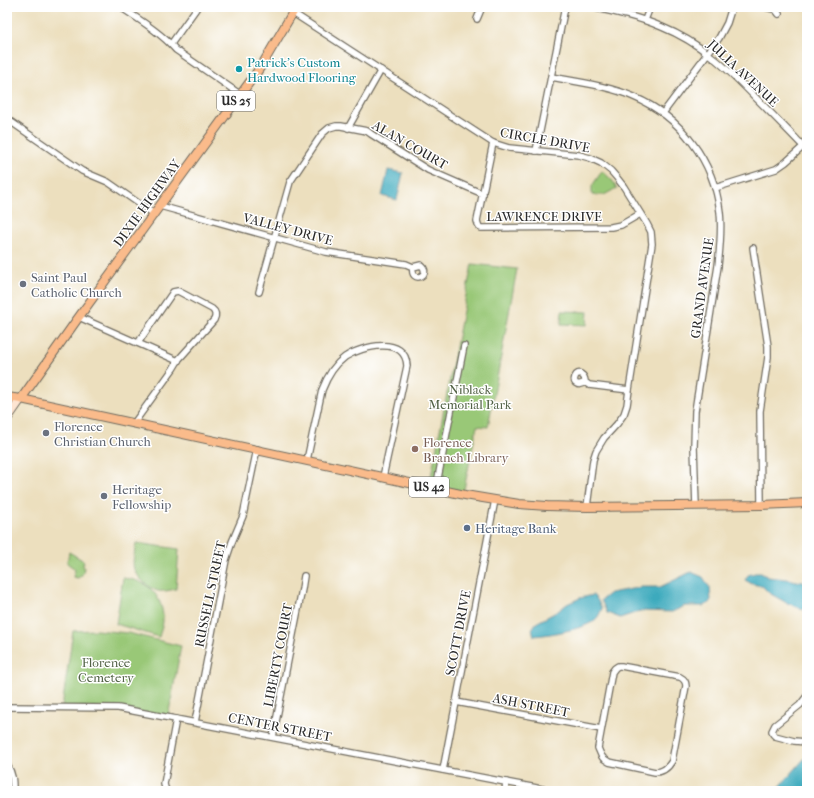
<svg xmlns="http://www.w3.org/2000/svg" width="814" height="798" viewBox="0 0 814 798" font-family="'IM FELL French Canon',serif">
<rect width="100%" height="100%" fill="#fff"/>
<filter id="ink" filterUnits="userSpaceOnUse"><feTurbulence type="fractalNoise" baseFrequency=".025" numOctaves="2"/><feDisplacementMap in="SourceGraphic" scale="8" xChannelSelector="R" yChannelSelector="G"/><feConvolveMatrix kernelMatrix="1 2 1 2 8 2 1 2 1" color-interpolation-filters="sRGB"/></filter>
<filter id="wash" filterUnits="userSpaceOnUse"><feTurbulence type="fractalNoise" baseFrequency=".012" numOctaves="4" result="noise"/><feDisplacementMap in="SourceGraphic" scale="16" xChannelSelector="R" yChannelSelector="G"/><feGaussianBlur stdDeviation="0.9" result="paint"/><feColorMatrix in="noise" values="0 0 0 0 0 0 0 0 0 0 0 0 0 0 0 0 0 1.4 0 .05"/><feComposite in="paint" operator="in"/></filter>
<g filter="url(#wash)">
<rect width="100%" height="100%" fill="#ecdfbe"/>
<!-- green -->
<g fill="#99c877" stroke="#627a51">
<polygon points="602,171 612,180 617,188 604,195 592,195 592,186"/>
<polygon points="472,264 517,269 488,427 477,426 463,494 429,487"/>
<polygon points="562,311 588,312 587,325 561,324"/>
<path d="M 136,543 L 179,549 L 176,589 C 170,590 164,592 158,591 C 149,589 134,575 133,565 C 133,558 135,550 136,543 Z"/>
<polygon points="69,552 84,561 83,565 84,568 82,575 78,578 73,577 75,569 67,563"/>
<path d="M 123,578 C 130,579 137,580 144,584 C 157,591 164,607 163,621 C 163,626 160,632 159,637 L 116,624 Z"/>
<polygon points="96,630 128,633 181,646 168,717 118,708 62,707 73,631"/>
</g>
<!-- water -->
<g fill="#3eaabd" stroke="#346a74">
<polygon points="388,170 403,173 397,200 382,196"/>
<polygon points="691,572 703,577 710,588 711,600 708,604 703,606 685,606 672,612 641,611 620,618 607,613 601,600 610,593 642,587 660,587"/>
<polygon points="755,573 761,573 768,577 787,579 807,583 807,611 785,602 769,593 762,586 752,584 745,580 748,575"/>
<path d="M 593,595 L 597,599 L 602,609 C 600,612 599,617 595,620 C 585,629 548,635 534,636 L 532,629 L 536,623 L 558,611 L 567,604 L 580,598 Z"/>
<polygon points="807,758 807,791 776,791 804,759"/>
</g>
</g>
<g filter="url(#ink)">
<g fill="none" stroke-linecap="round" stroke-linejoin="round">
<!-- street casing -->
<g stroke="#6f6a5e" stroke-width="8">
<g id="street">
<path d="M 591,7 C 615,12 639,17 662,27 C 701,43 727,68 756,98 C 772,114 788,130 803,146"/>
<polyline points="765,7 776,10 779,14"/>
<path d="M 125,10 C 143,22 162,34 176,50 L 241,95"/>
<polyline points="293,13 493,143 509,148 579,155 590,158 601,163 611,171 617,178 624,187 647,224 651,232 652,244 629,390 627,405 624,414 617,424 604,438 596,451 593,460 587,507"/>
<polyline points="477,19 482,7"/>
<polyline points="645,20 650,7"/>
<polyline points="171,44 196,9"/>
<path d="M 551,77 C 578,82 609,86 634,97 C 681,117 714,161 720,212 C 722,230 720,248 718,266 L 695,411 L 694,447 L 696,506"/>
<polyline points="663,113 719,38 727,23 732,7"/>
<polyline points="7,119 82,171 108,182 154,214"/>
<polyline points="348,128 381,70"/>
<polyline points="493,143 477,221 479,227 481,228 611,227 621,225 640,214"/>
<polyline points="536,151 565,7"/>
<polyline points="715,188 776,169 786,162 807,143"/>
<path d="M 160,206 L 326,252 L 406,264 L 413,267 C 410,285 433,275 421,265 L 413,267"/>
<polyline points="753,248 768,346 768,357 760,411 761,505"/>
<polyline points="259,292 290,182 322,134 329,128 336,126 341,126 367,131 371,134 428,170 483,194"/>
<polyline points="79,317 178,361"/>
<path d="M 585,382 C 580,386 572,385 575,377 C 578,370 585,375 585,382 L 589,385 L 629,390"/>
<path d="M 134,423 L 173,369 L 179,359 L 214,320 C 216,316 216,312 212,309 L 178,291 L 173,292 L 138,343"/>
<path d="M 307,460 L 322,390 C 327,377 334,365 345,357 C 362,346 406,335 407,366 L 383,477"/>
<polyline points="436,488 464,346"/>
<path d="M 618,666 L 621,666 L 680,677 C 684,679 686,682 686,686 L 672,761 C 668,768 663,772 655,772 L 609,762 L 603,758 L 601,755 L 598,748 L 612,672 L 615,668 Z"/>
<polyline points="807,696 800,705 775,725 772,731 773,734 775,736 794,741 807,742"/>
<polyline points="456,702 601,729"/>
<polyline points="7,707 118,708 547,790"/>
<polyline points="195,722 226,560 232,542 243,516 257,449"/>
<polyline points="273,737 302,589 304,576"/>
<path d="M 7,765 C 13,774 13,781 13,791"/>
<polyline points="443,770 495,500"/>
<polyline points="167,791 165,788 164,784 176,719"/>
<polyline points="505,791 506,782"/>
</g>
</g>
<!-- secondary casing -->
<g stroke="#6f6a5e" stroke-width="10">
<polyline id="secondary" points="7,419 21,399"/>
</g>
<!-- primary casing -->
<g stroke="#6f6a5e" stroke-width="10">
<g id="primary">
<polyline points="7,397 21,399 465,495 519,504 547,506 587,507 761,505 807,503"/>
<polyline points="21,399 76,321 262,65 296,7"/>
</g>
</g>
<!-- street -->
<use href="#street" stroke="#fff" stroke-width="5.5"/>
<!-- secondary -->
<use href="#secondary" stroke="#fde4d1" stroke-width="8"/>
<!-- primary -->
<use href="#primary" stroke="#fabb8b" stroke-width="8"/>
</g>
</g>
<!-- markers -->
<circle fill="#0f9aa8" stroke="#fff" stroke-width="1.5" cx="239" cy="69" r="4"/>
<g fill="#6b7280" stroke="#fff" stroke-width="1.5">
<circle cx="23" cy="284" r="4"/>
<circle cx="46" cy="433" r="4"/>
<circle cx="104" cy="496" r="4"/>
</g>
<circle fill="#8d6e63" stroke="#fff" stroke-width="1.5" cx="415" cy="449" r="4"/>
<circle fill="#5c6f8a" stroke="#fff" stroke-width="1.5" cx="467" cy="528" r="4"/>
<g text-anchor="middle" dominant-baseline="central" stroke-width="3" stroke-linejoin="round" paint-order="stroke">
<!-- shield labels -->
<g fill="#fff" stroke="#6b6b6b" stroke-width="1">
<rect x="217" y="91" width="38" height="20" rx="3"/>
<rect x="409" y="477" width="40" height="20" rx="3"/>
</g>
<g font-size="12" font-weight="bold" fill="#2b2b2b">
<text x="236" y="101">US 25</text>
<text x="429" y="487">US 42</text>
</g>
<!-- culture labels -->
<g font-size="13" fill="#0d838f" stroke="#fff" text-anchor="start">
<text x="247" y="62">Patrick’s Custom<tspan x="247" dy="15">Hardwood Flooring</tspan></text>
</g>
<!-- street labels -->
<g font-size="13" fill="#2b2b2b" stroke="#fff">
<text transform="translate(743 73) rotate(43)">JULIA AVENUE</text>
<text transform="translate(545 140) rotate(10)">CIRCLE DRIVE</text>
<text transform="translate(410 145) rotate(30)">ALAN COURT</text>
<text transform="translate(147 203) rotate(-54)">DIXIE HIGHWAY</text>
<text x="544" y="216">LAWRENCE DRIVE</text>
<text transform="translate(288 229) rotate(15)">VALLEY DRIVE</text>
<text transform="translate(702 288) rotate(-82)">GRAND AVENUE</text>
<text transform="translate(210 594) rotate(-78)">RUSSELL STREET</text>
<text transform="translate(458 633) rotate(-79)">SCOTT DRIVE</text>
<text transform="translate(278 655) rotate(-79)">LIBERTY COURT</text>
<text transform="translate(531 705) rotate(11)">ASH STREET</text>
<text transform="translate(280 727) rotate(11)">CENTER STREET</text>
</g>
<!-- worship labels -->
<g font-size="13" fill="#5b616d" stroke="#fff" text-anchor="start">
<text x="31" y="277">Saint Paul<tspan x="31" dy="15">Catholic Church</tspan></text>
<text x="54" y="426">Florence<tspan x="54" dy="15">Christian Church</tspan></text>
<text x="112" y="489">Heritage<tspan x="112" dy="15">Fellowship</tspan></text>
</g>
<!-- park labels -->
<g font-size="13" fill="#526246" stroke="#fff">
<text x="470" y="389">Niblack<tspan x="470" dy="15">Memorial Park</tspan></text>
<text x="106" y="662">Florence<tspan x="106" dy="15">Cemetery</tspan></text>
</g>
<!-- education labels -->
<g font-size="13" fill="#785e54" stroke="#fff" text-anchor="start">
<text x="423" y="442">Florence<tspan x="423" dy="15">Branch Library</tspan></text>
</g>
<!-- service labels -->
<g font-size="13" fill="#4e5e75" stroke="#fff" text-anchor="start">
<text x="475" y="528">Heritage Bank</text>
</g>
</g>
<!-- margin -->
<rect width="814" height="798" fill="none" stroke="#fff" stroke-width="24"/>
</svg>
